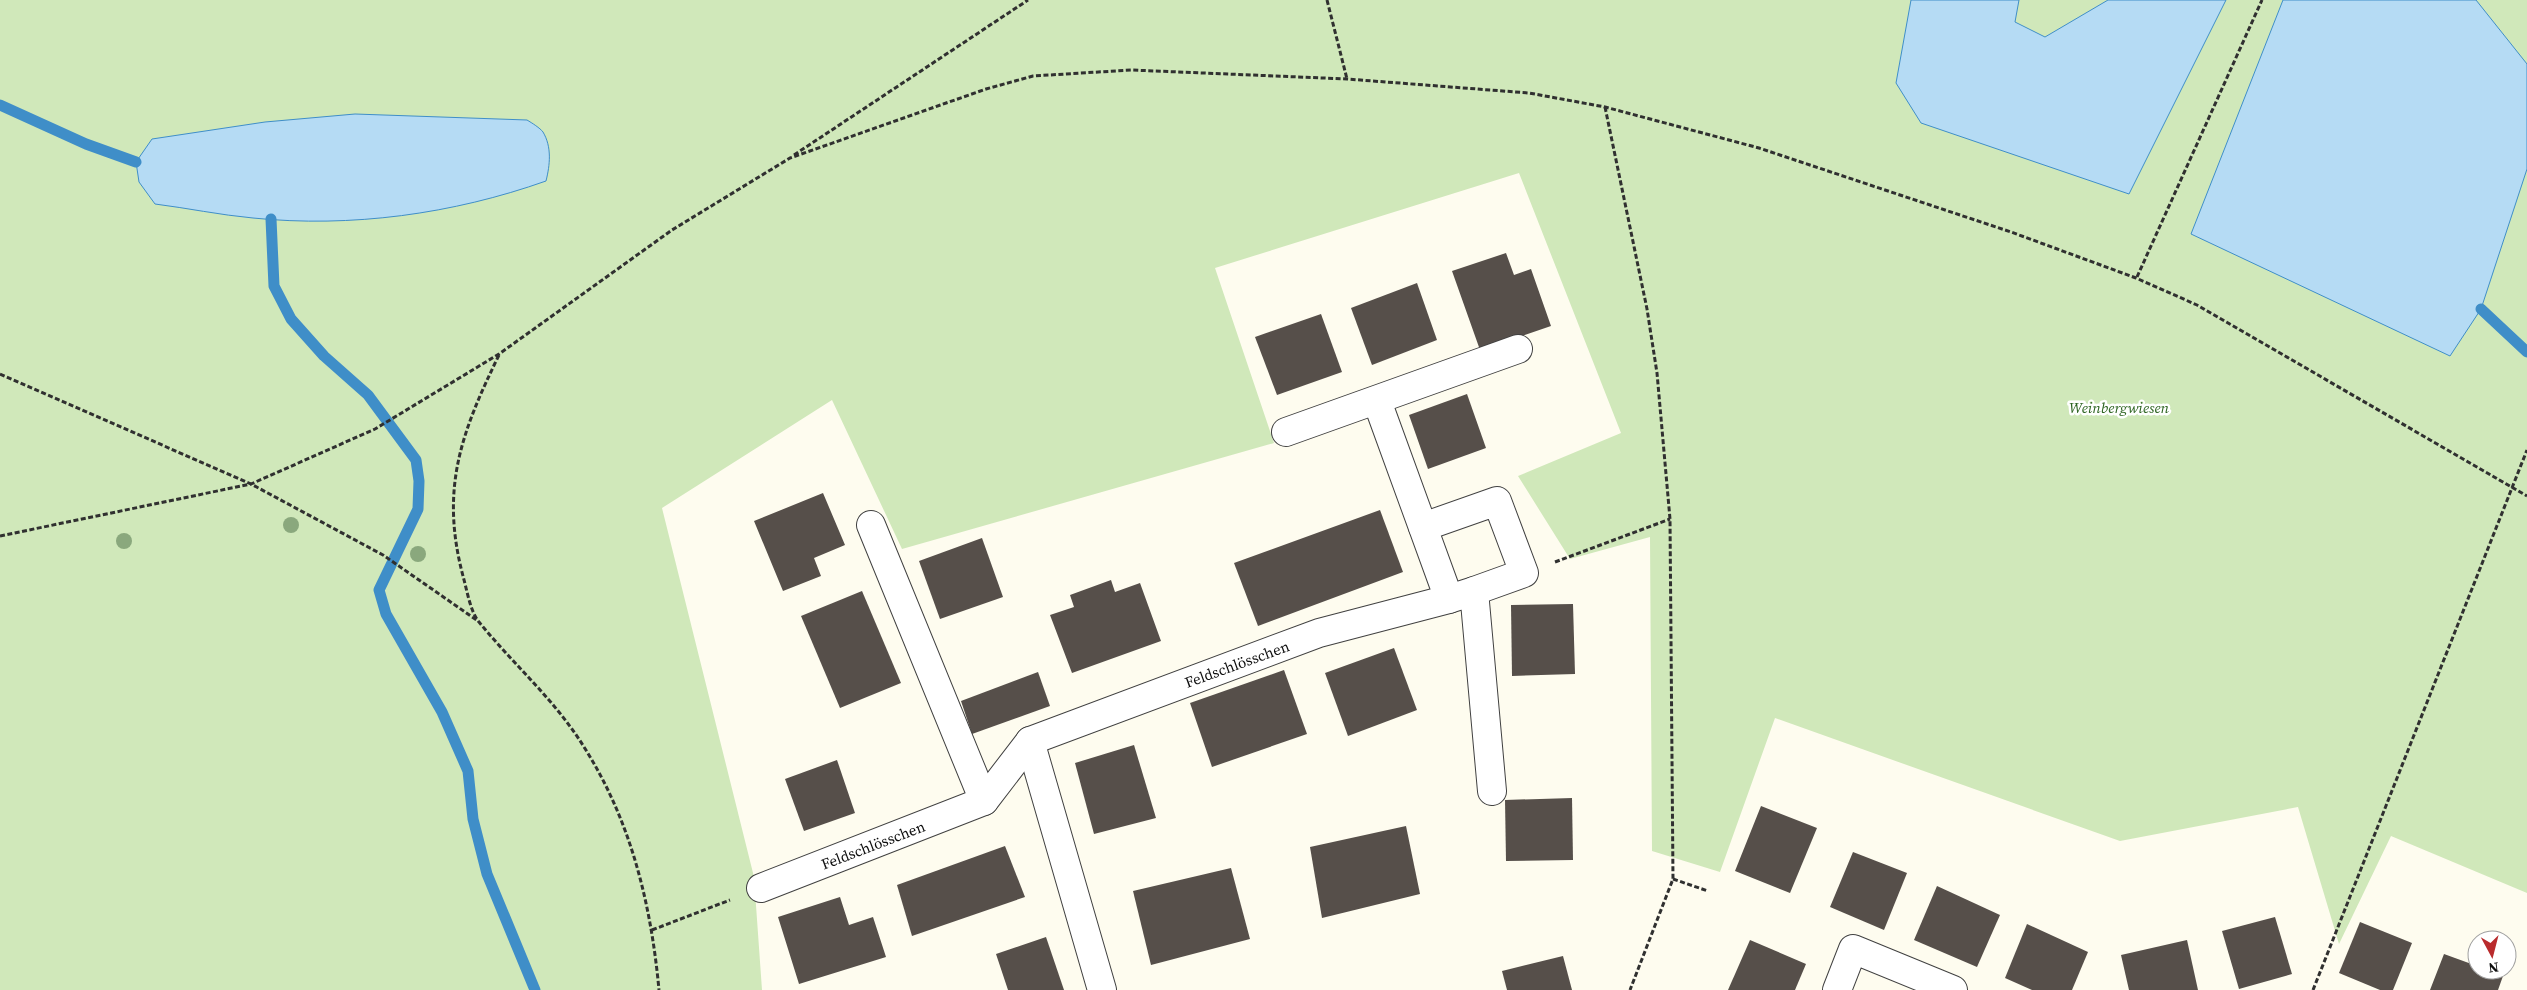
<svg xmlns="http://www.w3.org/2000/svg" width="2527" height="990" viewBox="0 0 2527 990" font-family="'Source Serif 4',serif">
<rect width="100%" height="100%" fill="#fefcef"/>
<!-- green -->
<polygon fill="#d0e8ba" points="0,0 2527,0 2527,893 2391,836 2339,944 2298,807 2120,841 1775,718 1720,872 1652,851 1650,537 1570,559 1518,476 1621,433 1519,173 1215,268 1274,443 902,549 832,400 662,508 754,877 762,990 0,990"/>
<!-- water -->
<g fill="#b5dbf4" stroke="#3f8ec8">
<polygon points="1911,0 2019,0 2015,22 2045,37 2108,0 2226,0 2129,194 1921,123 1896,83"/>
<polygon points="2283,0 2476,0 2527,64 2527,169 2481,309 2450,356 2191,234"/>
<path d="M 355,114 L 527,120 C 532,123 540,128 543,132 C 552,147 550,165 546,181 C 453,214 351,228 253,218 C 220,215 187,208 155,204 L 139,182 L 136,162 L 152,139 L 265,122 Z"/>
</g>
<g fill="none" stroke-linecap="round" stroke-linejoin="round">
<!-- stream -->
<g stroke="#3f8ec8" stroke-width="11">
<polyline points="0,105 86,144 136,162"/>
<polyline points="271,219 274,286 291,319 324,356 368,395 416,460 419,481 418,509 379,590 386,614 442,712 468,771 473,819 487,874 535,990"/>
<polyline points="2481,309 2527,352"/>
</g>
</g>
<!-- building -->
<g fill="#564f4a">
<polygon points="1506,253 1514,275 1531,269 1551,326 1480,350 1452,271"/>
<polygon points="1417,283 1437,340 1372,365 1351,308"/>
<polygon points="1321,314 1342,372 1277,395 1255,337"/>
<polygon points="1467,394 1486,448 1428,469 1409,415"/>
<polygon points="823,493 845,545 814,558 821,576 783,591 754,521"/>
<polygon points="1380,510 1403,572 1258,626 1234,563"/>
<polygon points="982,538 1003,597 940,619 919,561"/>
<polygon points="1111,580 1115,592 1140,583 1161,641 1072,673 1050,615 1074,607 1070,595"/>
<polygon points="862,591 901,683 840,708 801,616"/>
<polygon points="1573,604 1575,674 1512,676 1511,605"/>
<polygon points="1394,648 1417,710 1348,736 1325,673"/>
<polygon points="1284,670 1307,734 1212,767 1190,703"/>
<polygon points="1038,672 1050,706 972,734 961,701"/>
<polygon points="1134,745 1156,818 1094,834 1075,763"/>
<polygon points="837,760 855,813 804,831 785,779"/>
<polygon points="1572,798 1573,860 1506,861 1505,800"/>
<polygon points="1761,806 1817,828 1790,893 1735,871"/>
<polygon points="1406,826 1420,894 1322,918 1310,847"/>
<polygon points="1005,846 1025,897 912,936 897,885"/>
<polygon points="1853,852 1907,873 1884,930 1830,907"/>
<polygon points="1231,868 1250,939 1151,965 1133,891"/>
<polygon points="1937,886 2000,915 1977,967 1914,940"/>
<polygon points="840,897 849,925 873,917 886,957 799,984 778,917"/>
<polygon points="2275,917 2292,974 2239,989 2222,931"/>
<polygon points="2360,922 2412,943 2393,990 2380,990 2339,973"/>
<polygon points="2027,924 2088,952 2072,990 2032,990 2005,978"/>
<polygon points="1046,937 1064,990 1008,990 996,954"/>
<polygon points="1750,940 1806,964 1795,990 1728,990"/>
<polygon points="2187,940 2198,990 2129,990 2121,955"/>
<polygon points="2444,954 2477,966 2477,970 2487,970 2503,976 2498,990 2430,990"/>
<polygon points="1563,956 1572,990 1507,990 1502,971"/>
</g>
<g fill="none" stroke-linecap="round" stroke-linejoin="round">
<!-- street casing -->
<g stroke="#414141" stroke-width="30">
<g id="street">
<polyline points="1286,432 1518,349"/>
<polyline points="871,525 984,801"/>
<polyline points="1423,527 1497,501 1524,573 1474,591"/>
<polyline points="1449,599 1474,591 1492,791"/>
<polyline points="1030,741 1102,990"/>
<polyline points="761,888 984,801 1030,741 1319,633 1449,599 1377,401"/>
<polyline points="1837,990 1853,949 1953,990"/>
</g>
</g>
<!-- path -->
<g stroke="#303030" stroke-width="3" stroke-dasharray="5 2.5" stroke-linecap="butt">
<polyline points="1327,0 1347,79"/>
<polyline points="1605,107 1647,309 1657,373 1670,519 1673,879 1630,990"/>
<polyline points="794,155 1028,0"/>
<polyline points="2137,277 2262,0"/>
<path d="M 499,355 C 461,433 440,489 463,576 C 467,590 470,611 479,622 C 514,665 555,700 584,747 C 631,821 651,904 659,990"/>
<polyline points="0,374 251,484 383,555 478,621"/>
<polyline points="0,536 251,484 375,429 499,354 672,230 790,158 986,89 1033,76 1131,70 1347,79 1529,93 1605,107 1759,148 2011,232 2136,278 2197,305 2527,496"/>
<polyline points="1555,562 1670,519"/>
<polyline points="1673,879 1708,891"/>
<polyline points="652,930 730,900"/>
<polyline points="2313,990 2527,450"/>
</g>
<!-- street -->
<use href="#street" stroke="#fff" stroke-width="28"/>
</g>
<!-- trees -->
<g fill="#8aa87d">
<circle cx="291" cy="525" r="8"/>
<circle cx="124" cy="541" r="8"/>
<circle cx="418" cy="554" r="8"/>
</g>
<g text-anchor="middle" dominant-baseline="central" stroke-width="5" stroke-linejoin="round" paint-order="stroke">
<!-- park labels -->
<g font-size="15" font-style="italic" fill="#2c6320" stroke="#fff">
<text x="2119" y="407">Weinbergwiesen</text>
</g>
<!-- street labels -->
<g font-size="15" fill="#0e0e0e" stroke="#fff">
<text transform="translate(1237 664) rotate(-20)">Feldschlösschen</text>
<text transform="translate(873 845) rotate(-21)">Feldschlösschen</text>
</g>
</g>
<!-- north arrow -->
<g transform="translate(2492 955) rotate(173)"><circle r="24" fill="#ffffff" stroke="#9f9f9f"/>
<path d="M0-4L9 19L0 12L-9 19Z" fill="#b92b2d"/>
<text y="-8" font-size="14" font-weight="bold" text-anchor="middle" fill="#0e0e0e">N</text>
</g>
</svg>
